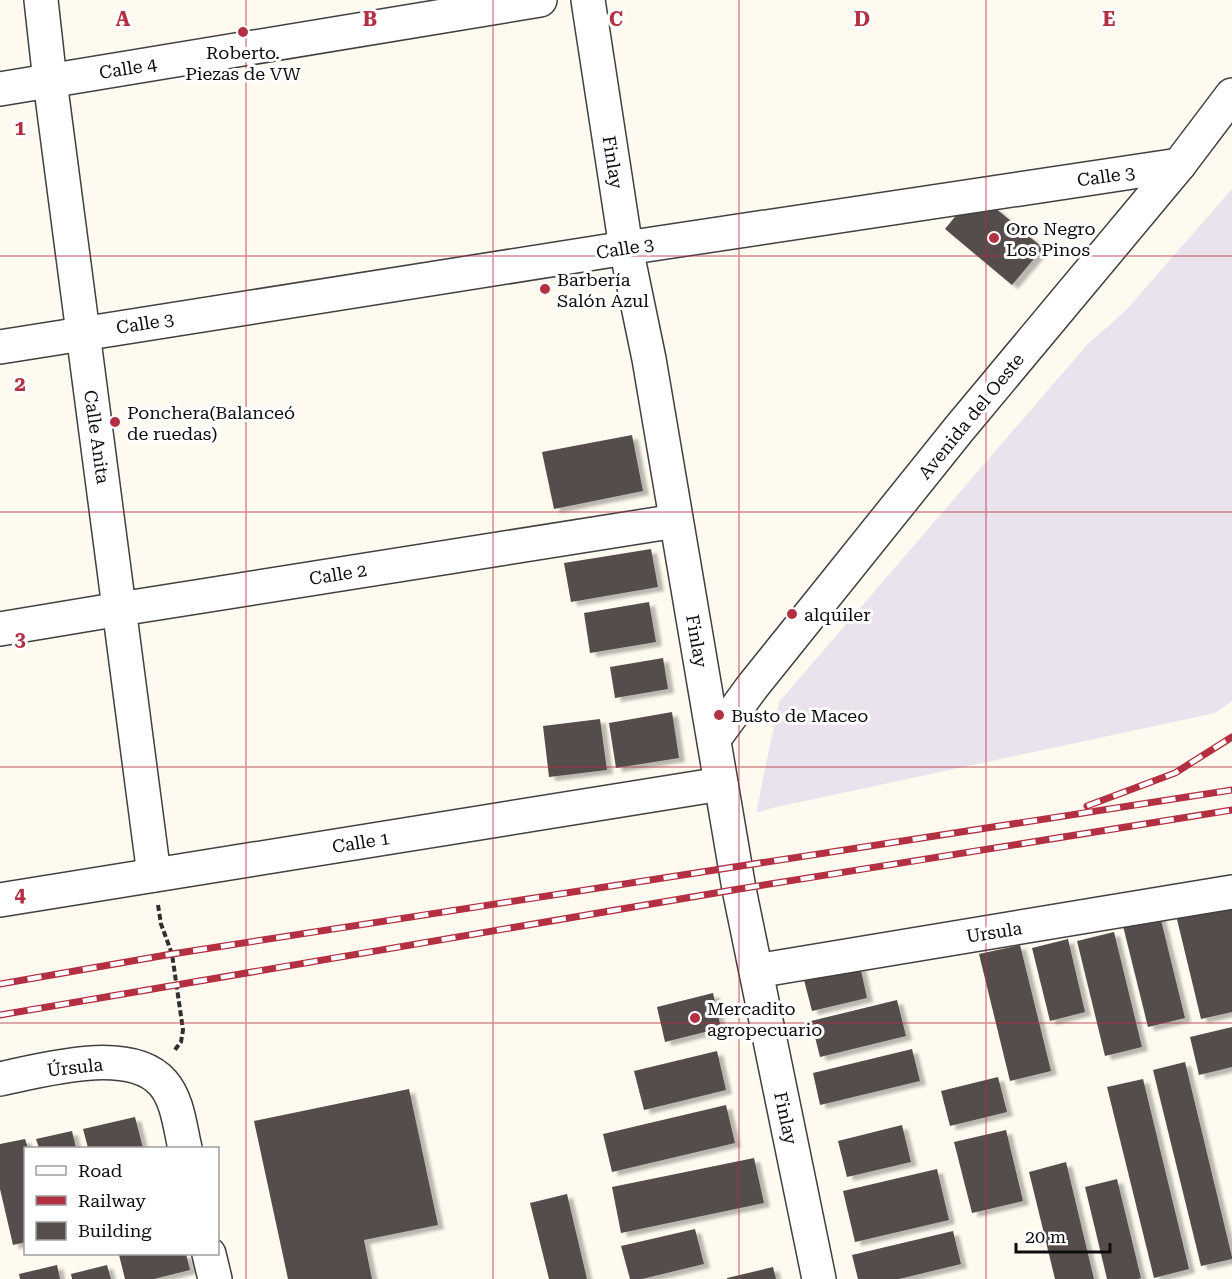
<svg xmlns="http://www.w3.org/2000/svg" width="1232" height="1279" viewBox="0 0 1232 1279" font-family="'Roboto Serif',serif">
<defs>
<filter id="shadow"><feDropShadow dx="6" dy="4" stdDeviation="1.5" flood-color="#0004"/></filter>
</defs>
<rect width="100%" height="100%" fill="#fefaef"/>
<!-- industrial -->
<polygon fill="#eae2ec" points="1232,189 1232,701 1215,713 772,808 756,813 779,702 1086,346 1127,309"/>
<!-- building -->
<g fill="#554e4b" filter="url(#shadow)">
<polygon points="994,207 1043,248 1012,285 945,229 958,213"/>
<polygon points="632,435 643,491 554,509 542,452"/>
<polygon points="651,549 658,587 571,602 564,563"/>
<polygon points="649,602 656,642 590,653 584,613"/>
<polygon points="663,658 668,689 615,698 610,667"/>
<polygon points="672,712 679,758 616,768 609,723"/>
<polygon points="600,719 607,770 549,777 543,726"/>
<polygon points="1232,897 1232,1012 1201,1019 1175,911"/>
<polygon points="1159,912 1185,1018 1148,1027 1122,922"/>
<polygon points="1114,932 1142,1047 1105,1056 1077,941"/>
<polygon points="1068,939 1085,1012 1050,1021 1032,948"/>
<polygon points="1020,945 1051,1071 1010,1081 979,954"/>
<polygon points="860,966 867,998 812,1011 804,980"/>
<polygon points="713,993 721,1028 665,1042 657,1007"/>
<polygon points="897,1000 906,1036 820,1057 811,1021"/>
<polygon points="1232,1027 1232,1067 1199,1075 1190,1037"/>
<polygon points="912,1049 920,1081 820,1105 813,1073"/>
<polygon points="717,1051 726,1090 644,1110 634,1071"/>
<polygon points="1185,1062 1232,1257 1232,1259 1201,1266 1153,1070"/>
<polygon points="998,1077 1007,1112 950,1126 941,1091"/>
<polygon points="1143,1079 1189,1269 1154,1278 1107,1087"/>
<polygon points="409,1089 438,1225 364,1240 372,1279 288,1279 254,1121"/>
<polygon points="726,1105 735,1143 612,1172 603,1134"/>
<polygon points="135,1117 143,1148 88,1148 83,1129"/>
<polygon points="902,1125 911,1162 847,1177 838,1141"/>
<polygon points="1006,1130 1023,1201 972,1213 954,1142"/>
<polygon points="72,1131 76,1148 39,1148 36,1139"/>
<polygon points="25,1139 28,1148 26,1148 26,1242 13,1245 0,1189 0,1144"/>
<polygon points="754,1158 764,1203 621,1233 612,1187"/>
<polygon points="1066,1162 1094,1279 1055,1279 1029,1172"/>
<polygon points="937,1169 949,1220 855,1242 843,1191"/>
<polygon points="1117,1179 1141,1278 1138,1279 1107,1279 1085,1187"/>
<polygon points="567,1194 587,1279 549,1279 530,1203"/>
<polygon points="695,1229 704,1264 642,1279 630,1279 621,1246"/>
<polygon points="953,1231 961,1264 899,1279 858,1279 852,1255"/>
<polygon points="126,1254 186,1254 190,1270 154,1279 125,1279 119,1255"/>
<polygon points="57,1265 60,1279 20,1279 19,1274"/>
<polygon points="107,1265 111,1279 72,1279 71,1274"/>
<polygon points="773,1267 776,1279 727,1279 727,1278"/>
</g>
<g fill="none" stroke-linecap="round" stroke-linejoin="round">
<!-- minor casing -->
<g stroke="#404040" stroke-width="36">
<g id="minor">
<polyline points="41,0 50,81 154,875"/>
<polyline points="588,0 626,248 649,359 739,889 819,1279"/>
<polyline points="0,89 540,0"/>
<polyline points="0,347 626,248 1179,165"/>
<polyline points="0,629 120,609 676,521"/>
<polyline points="714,739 752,687 959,429 1179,165 1232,95"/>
<polyline points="0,900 721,784"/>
<polyline points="756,971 1232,892"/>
<path d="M 0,1079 C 43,1070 130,1045 163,1083 C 178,1100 180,1128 185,1148"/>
<polyline points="209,1254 215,1279"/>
</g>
</g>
<!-- path -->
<polyline stroke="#2f2f2f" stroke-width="4" stroke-dasharray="6 3" stroke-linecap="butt" points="158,905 161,924 172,954 183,1030 181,1042 174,1051"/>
<!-- minor -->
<use href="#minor" stroke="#fff" stroke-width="33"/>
<!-- rail casing -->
<g stroke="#b33042" stroke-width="7">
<g id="rail">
<polyline points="1087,806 1175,773 1232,737"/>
<polyline points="0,984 172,954 1232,790"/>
<polyline points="0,1015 739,889 1232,810"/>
</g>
</g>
<!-- rail -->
<use href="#rail" stroke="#fff" stroke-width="4.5" stroke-dasharray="14" stroke-linecap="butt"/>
</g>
<!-- grid -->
<path fill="none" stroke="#b33042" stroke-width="1.5" stroke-opacity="0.55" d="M 246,0 L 246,1279M 493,0 L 493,1279M 739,0 L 739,1279M 986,0 L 986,1279M 0,256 L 1232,256M 0,512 L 1232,512M 0,767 L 1232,767M 0,1023 L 1232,1023"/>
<!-- markers -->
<g fill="#b33042" stroke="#fff" stroke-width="2">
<circle cx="243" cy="32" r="6"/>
<circle cx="994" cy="238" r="6"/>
<circle cx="545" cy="289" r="6"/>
<circle cx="115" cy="422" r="6"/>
<circle cx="792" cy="614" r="6"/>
<circle cx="719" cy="715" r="6"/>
<circle cx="695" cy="1018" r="6"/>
</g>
<g text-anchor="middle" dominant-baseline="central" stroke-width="6" stroke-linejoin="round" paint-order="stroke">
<!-- poi labels -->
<g font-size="18" fill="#0d0d0d" stroke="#fff" text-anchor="start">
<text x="243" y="52" text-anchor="middle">Roberto.<tspan x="243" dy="21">Piezas de VW</tspan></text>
<text x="1006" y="228">Oro Negro<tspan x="1006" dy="21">Los Pinos</tspan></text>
<text x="557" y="279">Barbería<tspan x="557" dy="21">Salón Azul</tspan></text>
<text x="127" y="412">Ponchera(Balanceó<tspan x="127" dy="21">de ruedas)</tspan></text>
<text x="804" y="614">alquiler</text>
<text x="731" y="715">Busto de Maceo</text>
<text x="707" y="1008">Mercadito<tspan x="707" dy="21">agropecuario</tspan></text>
</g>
<!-- street labels -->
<g font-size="18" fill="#0d0d0d" stroke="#fff">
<text transform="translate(128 68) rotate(-9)">Calle 4</text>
<text transform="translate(613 162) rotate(81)">Finlay</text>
<text transform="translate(1106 176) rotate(-8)">Calle 3</text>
<text transform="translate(625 248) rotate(-9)">Calle 3</text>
<text transform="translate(145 323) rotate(-9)">Calle 3</text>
<text transform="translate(971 416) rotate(-51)">Avenida del Oeste</text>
<text transform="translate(97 437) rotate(82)">Calle Anita</text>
<text transform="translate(338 574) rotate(-9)">Calle 2</text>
<text transform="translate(697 641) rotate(80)">Finlay</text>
<text transform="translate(361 842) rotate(-9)">Calle 1</text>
<text transform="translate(994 932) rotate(-9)">Ursula</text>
<text transform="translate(75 1067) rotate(-6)">Úrsula</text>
<text transform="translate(786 1118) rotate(78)">Finlay</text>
</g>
</g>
<g font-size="20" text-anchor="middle" font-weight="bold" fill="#b33042" stroke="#fff" stroke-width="6" stroke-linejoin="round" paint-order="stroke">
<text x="123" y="26">A</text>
<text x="370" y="26">B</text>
<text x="616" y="26">C</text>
<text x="862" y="26">D</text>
<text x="1109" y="26">E</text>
<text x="20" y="135">1</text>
<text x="20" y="391">2</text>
<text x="20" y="646">3</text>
<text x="20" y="902">4</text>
</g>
<!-- legend -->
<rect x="24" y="1147" width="195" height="108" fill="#ffffff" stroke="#9e9e9e" stroke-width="1.5"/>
<rect x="36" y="1166" width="30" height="9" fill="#ffffff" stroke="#9e9e9e" stroke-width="1.5"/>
<text x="78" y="1177" font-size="18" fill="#0d0d0d">Road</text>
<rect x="36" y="1196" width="30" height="9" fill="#b33042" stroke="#9e9e9e" stroke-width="1.5"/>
<text x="78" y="1207" font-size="18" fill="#0d0d0d">Railway</text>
<rect x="36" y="1222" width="30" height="18" fill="#554e4b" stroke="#9e9e9e" stroke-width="1.5"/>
<text x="78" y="1237" font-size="18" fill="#0d0d0d">Building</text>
<!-- scale -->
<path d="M1016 1243v9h94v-9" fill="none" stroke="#0d0d0d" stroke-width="3"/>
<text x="1025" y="1243" font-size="18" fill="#0d0d0d" stroke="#ffffff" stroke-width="4.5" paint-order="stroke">20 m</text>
</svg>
